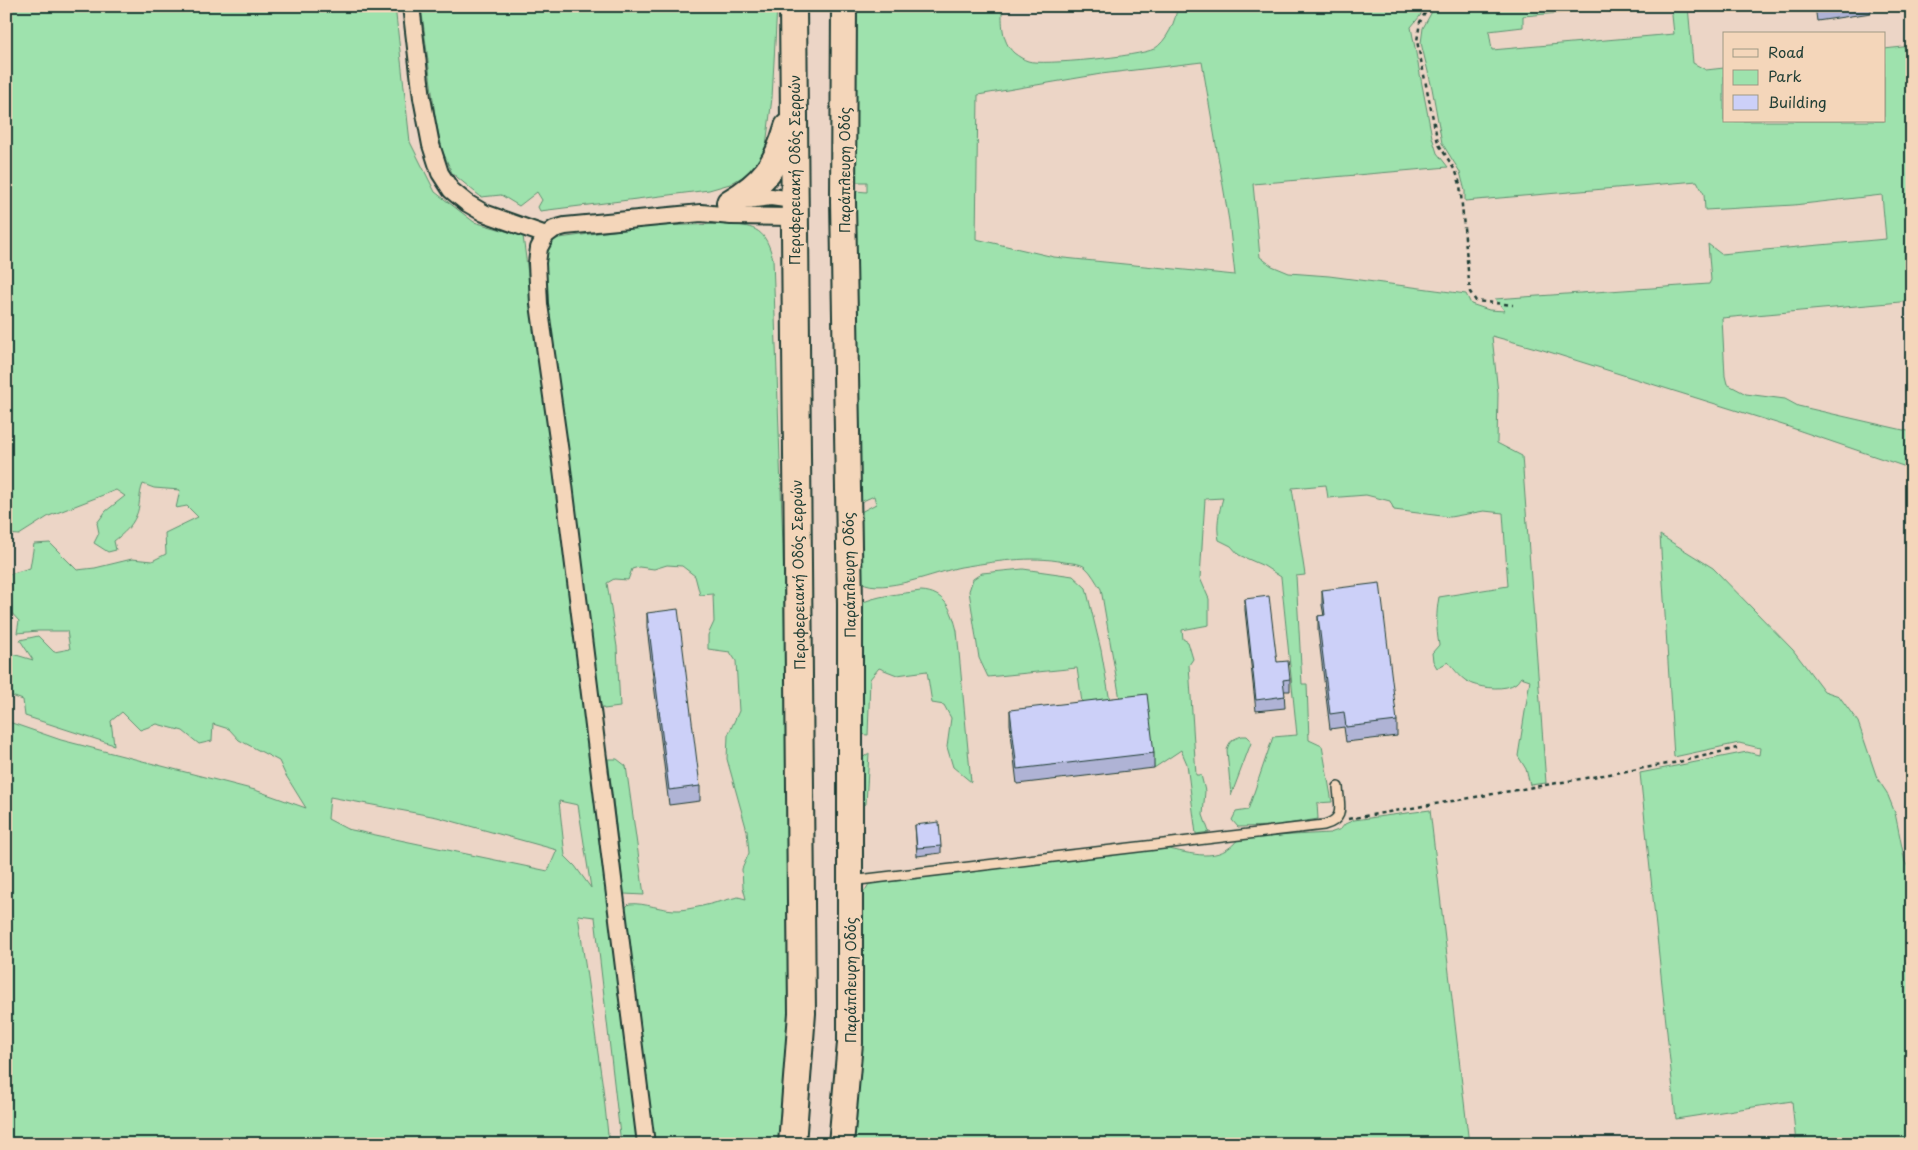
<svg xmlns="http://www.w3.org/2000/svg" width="1918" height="1150" viewBox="0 0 1918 1150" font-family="'Playpen Sans',sans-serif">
<rect width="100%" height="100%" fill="#ecd5c6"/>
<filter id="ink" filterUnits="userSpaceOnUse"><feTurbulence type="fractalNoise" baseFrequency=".02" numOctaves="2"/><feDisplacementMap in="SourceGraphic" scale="10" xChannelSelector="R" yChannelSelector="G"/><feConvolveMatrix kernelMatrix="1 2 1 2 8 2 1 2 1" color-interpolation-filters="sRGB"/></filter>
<g filter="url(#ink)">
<!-- green -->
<g fill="#9ee2ad" stroke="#5e9070" fill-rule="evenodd">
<path d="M 6,6 L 395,6 L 410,142 L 435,192 L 474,222 L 523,236 L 611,903 L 639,1144 L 621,1144 L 595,917 L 578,915 L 603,1088 L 609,1144 L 6,1144 L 6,721 L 61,740 L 255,790 L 306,808 L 285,774 L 279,761 L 239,740 L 229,729 L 213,724 L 212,741 L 199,744 L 183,731 L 157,724 L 140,730 L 122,712 L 111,721 L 114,745 L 25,716 L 23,700 L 6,694 L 6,652 L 33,660 L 20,640 L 38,636 L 54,652 L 70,649 L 67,631 L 38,631 L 17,633 L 19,621 L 8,609 L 6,609 L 6,575 L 30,568 L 34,544 L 50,543 L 77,570 L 95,568 L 132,559 L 152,561 L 166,554 L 165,533 L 198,517 L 187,506 L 176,508 L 180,490 L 154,488 L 143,484 C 138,495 141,506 136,516 C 132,526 123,534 114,541 L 116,550 L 108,552 L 94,543 L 99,533 L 97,523 L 106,511 L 125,496 L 116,490 L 49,516 L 19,535 L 6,534 ZM 330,797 L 437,817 L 557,850 L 548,871 L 347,829 L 328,819 ZM 559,801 L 578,805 L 591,888 L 575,866 L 565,856 Z"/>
<polygon points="421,6 777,6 772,98 766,146 761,159 754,170 730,184 709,190 540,211 538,207 542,200 537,192 519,206 501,195 481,197 452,173 443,152 436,123"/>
<path d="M 854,6 L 1002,6 C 1002,22 1001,41 1014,53 C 1018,56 1024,60 1028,61 C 1041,66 1141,56 1154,49 C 1166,42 1177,20 1177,6 L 1424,6 L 1420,16 L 1411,27 L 1432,137 L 1437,153 L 1448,167 L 1253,184 L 1260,257 L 1272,266 L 1289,273 L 1329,276 L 1466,294 L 1471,304 L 1489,310 L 1505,311 L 1495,299 L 1709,284 L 1711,280 L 1708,244 L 1721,254 L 1886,239 L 1882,195 L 1794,205 L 1705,210 L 1704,194 L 1697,181 L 1465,201 L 1465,191 L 1460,172 L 1442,143 L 1432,88 L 1421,43 L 1423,28 L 1435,6 L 1640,6 L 1523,16 L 1523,27 L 1489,31 L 1492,50 L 1674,34 L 1671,6 L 1688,6 L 1693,63 L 1706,70 L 1724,68 L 1724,121 L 1884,121 L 1884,49 L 1912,46 L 1912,301 L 1722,318 L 1725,376 L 1727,384 L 1746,394 L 1785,399 L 1798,406 L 1912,432 L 1912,469 L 1786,426 L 1543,350 L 1492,336 L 1498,393 L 1497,443 L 1522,456 L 1546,783 L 1530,785 L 1526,769 L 1518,756 L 1530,680 L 1521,677 C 1519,679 1518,682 1516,683 C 1506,691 1483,688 1472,684 C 1462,680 1455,670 1448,662 L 1437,668 L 1433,661 L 1432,653 L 1439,645 C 1436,628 1436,613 1439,597 L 1508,586 L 1503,513 L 1484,511 L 1450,517 L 1394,510 L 1390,501 L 1366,495 L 1328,498 L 1326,485 L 1292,488 L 1305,575 L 1296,576 L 1302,684 L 1307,684 L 1309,740 L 1322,746 L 1332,802 L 1317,803 L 1318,819 L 1274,826 L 1238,827 L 1232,820 L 1236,812 L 1248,810 L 1273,737 L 1297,735 L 1281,577 L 1264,566 L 1239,555 L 1231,546 L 1219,540 C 1216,525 1219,512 1223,498 L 1205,499 L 1200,578 L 1209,599 L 1209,625 L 1182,630 L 1183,639 L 1188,642 L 1193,659 L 1189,665 L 1196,775 L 1201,775 L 1205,791 L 1203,815 L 1209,832 L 1196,834 L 1187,764 L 1181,750 L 1154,768 L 1147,709 L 1122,711 L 1101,589 C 1096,582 1092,573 1085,567 C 1080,563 1070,563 1064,562 C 1031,555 993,562 961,567 C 936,572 883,595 861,582 L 857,514 L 876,504 L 874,496 L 856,504 L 853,202 L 855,191 L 867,192 L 867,182 L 854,182 ZM 1202,62 L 1229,221 L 1235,275 L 1054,257 L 976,239 L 978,95 L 1101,74 Z"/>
<path d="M 728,224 C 757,227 765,229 773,259 L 783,546 L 791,968 L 786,1062 L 778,1144 L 651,1144 L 631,952 L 623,910 L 629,904 C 645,902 662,911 680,910 C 699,908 720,901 738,897 L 746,899 L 743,887 L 742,869 L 749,853 L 747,831 L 727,759 L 728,735 L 739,711 L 736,661 L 730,652 L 708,649 L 708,635 L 714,622 L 713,594 L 700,595 L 695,576 L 682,566 L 667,565 L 654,569 L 639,567 L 632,569 L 628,580 L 614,579 L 607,583 L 617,647 L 620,707 L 604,709 L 600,704 L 541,268 C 545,254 545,244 559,238 L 651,226 Z"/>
<polygon points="1660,535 1713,568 1793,650 1824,691 1839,696 1858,722 1877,778 1887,793 1895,813 1905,862 1912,873 1912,1144 1796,1144 1792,1101 1676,1119 1640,773 1747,752 1759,755 1760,748 1739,743 1674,757"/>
<polygon points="1023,569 1073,576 1086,588 1101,650 1112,713 1084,716 1077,668 988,677 979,658 969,591 973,579 982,573"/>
<path d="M 921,591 C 945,592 952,610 957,631 L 971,782 L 953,767 L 947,747 L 951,718 L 944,705 L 932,703 L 927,671 L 897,675 L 879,668 L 870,679 L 868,735 L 857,734 L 857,605 C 876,595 900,594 921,591 Z"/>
<path d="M 1242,736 L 1247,736 L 1250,739 L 1251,743 L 1231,796 L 1227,750 C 1229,741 1233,739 1242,736 Z"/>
<polygon points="869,753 866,804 861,807 861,759"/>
<polygon points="608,759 617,759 626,766 644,895 624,894"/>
<path d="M 1430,810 L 1469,1144 L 848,1144 L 861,897 L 869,884 L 1164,848 C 1191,853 1219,865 1239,838 L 1330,833 L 1341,829 L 1345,824 L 1354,820 Z"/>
</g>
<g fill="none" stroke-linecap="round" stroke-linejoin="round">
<!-- lane casing -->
<g stroke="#1f3d34" stroke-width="12">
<path id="lane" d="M 850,881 L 1324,825 C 1346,819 1339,806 1338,787"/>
</g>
<!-- street casing -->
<g stroke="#1f3d34" stroke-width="20">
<g id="street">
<polyline points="411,6 422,98 431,145 440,173 451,190 467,203 484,213 546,235"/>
<polyline points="739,201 771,197 793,200"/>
<polyline points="646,1144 560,453 539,304 537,263 539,248 546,235 554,229 565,226 701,213 731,216 794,217"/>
</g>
</g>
<!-- secondary casing -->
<g stroke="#1f3d34" stroke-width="28">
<polyline id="secondary" points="841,1144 850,1043 850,604 843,201 844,6"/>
</g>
<!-- primary casing -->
<g stroke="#1f3d34" stroke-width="30">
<g id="primary">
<path d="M 730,203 C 764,183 777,165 788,127"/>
<polyline points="792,1144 802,1013 793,6"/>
</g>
</g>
<!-- path -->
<g stroke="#1f3d34" stroke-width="2.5" stroke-dasharray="4 4" stroke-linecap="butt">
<polyline points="1429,6 1420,22 1417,41 1438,143 1456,172 1460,184 1470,292 1476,301 1513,305"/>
<polyline points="1348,819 1679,762 1737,748"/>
</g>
<!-- lane -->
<use href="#lane" stroke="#f4d6ba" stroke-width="9"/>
<!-- street -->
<use href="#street" stroke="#f4d6ba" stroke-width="16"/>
<!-- secondary -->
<use href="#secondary" stroke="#f4d6ba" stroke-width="24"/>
<!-- primary -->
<use href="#primary" stroke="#f4d6ba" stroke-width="26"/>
</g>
<!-- wall -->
<g fill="#afb3d5" stroke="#1f3d34">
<polygon points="1815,6 1871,6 1871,13 1817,21"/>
<polygon points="1322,590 1397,721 1397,736 1346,742 1344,727 1330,729 1318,631 1318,616 1324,616 1322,605"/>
<polygon points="1245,599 1277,662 1290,679 1290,691 1284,691 1285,708 1256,711 1245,610"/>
<polygon points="647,613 700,786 700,801 669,805 647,628"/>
<polygon points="1010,710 1154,753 1154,768 1017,784 1010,724"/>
<polygon points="915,825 941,846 941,853 917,856"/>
</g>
<!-- building -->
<g fill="#ccd0f8" stroke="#1f3d34">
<polygon points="1816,6 1846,6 1817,11"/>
<polygon points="1380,583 1397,721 1346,727 1344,712 1330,714 1318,616 1325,615 1322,590"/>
<polygon points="1269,596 1277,662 1288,661 1290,679 1283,680 1285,696 1256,700 1245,599"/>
<polygon points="678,609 700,786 669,790 647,613"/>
<polygon points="1147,694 1154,753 1017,769 1010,710"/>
<polygon points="939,822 941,846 917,848 915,825"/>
</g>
</g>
<g text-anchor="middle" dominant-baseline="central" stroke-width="5" stroke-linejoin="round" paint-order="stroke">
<!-- street labels -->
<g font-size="14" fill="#1f3d34" stroke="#f4d6ba">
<text transform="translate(794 170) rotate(-90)">Περιφερειακή Οδός Σερρών</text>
<text transform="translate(844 170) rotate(-90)">Παράπλευρη Οδός</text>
<text transform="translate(798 575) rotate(-91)">Περιφερειακή Οδός Σερρών</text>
<text transform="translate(849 575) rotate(-91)">Παράπλευρη Οδός</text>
<text transform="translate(850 980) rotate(-90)">Παράπλευρη Οδός</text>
</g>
</g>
<!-- margin -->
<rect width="1918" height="1150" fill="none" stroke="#f4d6ba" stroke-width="25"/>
<rect x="12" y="12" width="1893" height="1125" fill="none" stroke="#1f3d34" stroke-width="2" filter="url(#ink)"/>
<!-- legend -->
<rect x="1723" y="32" width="162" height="90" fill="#f4d6ba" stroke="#9f9984"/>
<rect x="1733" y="49" width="25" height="8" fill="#f4d6ba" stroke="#9f9984"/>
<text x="1768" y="58" font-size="15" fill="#1f3d34">Road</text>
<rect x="1733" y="70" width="25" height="15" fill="#9ee2ad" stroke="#9f9984"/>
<text x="1768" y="82" font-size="15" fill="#1f3d34">Park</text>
<rect x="1733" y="95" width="25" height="15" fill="#ccd0f8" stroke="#9f9984"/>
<text x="1768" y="108" font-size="15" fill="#1f3d34">Building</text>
</svg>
